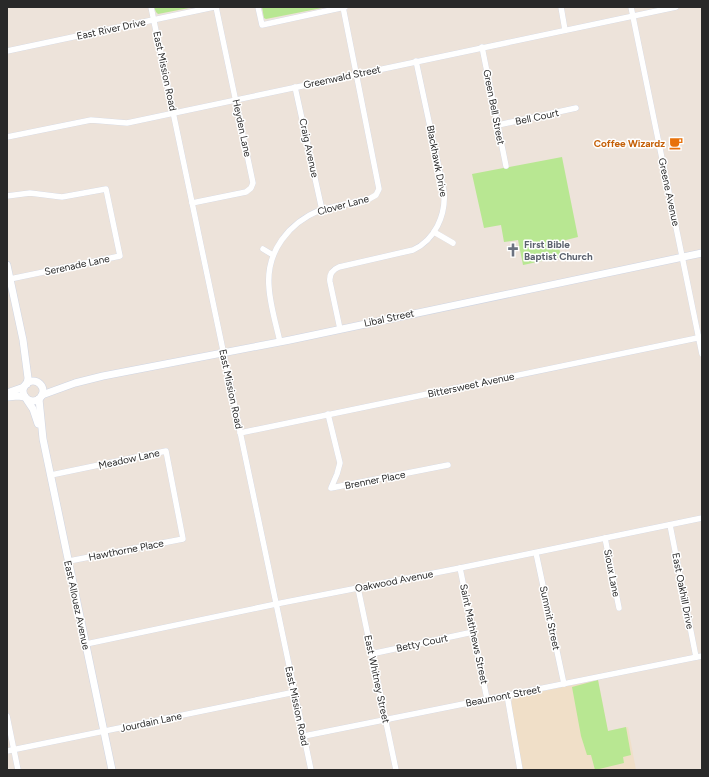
<svg xmlns="http://www.w3.org/2000/svg" width="709" height="777" viewBox="0 0 709 777" font-family="Figtree,sans-serif">
<rect width="100%" height="100%" fill="#ede3da"/>
<!-- education -->
<polygon fill="#f0dfc8" points="598,680 608,731 628,727 636,770 523,770 511,708 512,701 515,697"/>
<!-- green -->
<g fill="#b8e792">
<polygon points="154,7 194,7 158,14 156,12"/>
<polygon points="262,7 327,7 266,19 264,18"/>
<polygon points="562,157 578,237 558,242 561,257 523,265 518,240 504,242 501,225 484,228 472,174"/>
<polygon points="598,680 608,731 626,727 631,755 623,757 624,763 595,770 591,755 587,755 581,736 572,687"/>
</g>
<g fill="none" stroke-linecap="round" stroke-linejoin="round">
<!-- minor casing -->
<g stroke="#cfd5e3" stroke-width="6">
<g id="minor">
<polyline points="151,7 311,770"/>
<polyline points="258,7 262,25 345,7"/>
<polyline points="561,7 565,30"/>
<polyline points="631,7 702,354"/>
<polyline points="482,47 506,166"/>
<polyline points="7,51 214,7"/>
<polyline points="295,87 322,210"/>
<polyline points="498,125 576,108"/>
<polyline points="7,137 91,120 127,123 676,7"/>
<polyline points="7,196 30,193 62,197 106,189 120,256 10,279"/>
<polyline points="192,203 246,192 251,188 253,183 216,7"/>
<polyline points="434,232 453,243"/>
<polyline points="263,249 273,255"/>
<path d="M 340,329 L 330,282 C 329,275 332,270 339,267 L 413,250 C 435,240 446,215 444,192 L 416,61"/>
<path d="M 280,342 C 276,324 270,305 269,287 C 266,251 289,223 320,210 L 369,199 L 376,195 L 379,189 L 343,7"/>
<polyline points="328,414 340,463 337,474 331,488 448,465"/>
<polyline points="240,433 702,337"/>
<polyline points="51,475 166,451 183,539 69,561"/>
<polyline points="670,525 696,657"/>
<polyline points="605,538 619,608"/>
<polyline points="536,553 564,684"/>
<polyline points="460,568 487,699"/>
<polyline points="358,588 396,770"/>
<polyline points="86,644 276,604 460,568 702,518"/>
<polyline points="371,654 473,632"/>
<polyline points="507,695 520,770"/>
<polyline points="7,716 18,770"/>
<polyline points="304,736 702,656"/>
<polyline points="7,751 295,692"/>
</g>
</g>
<!-- tertiary casing -->
<g stroke="#cfd5e3" stroke-width="8">
<g id="tertiary">
<polyline points="7,265 23,340 28,378 27,384"/>
<circle cx="33" cy="391" r="10"/>
<polyline points="7,393 24,387"/>
<polyline points="42,395 75,383 103,376 290,340 702,253"/>
<polyline points="7,397 18,396 25,397"/>
<polyline points="39,399 43,439 112,770"/>
<polyline points="27,400 33,409 38,424"/>
</g>
</g>
<!-- minor -->
<use href="#minor" stroke="#fff" stroke-width="5.5"/>
<!-- tertiary -->
<use href="#tertiary" stroke="#fff" stroke-width="7"/>
</g>
<!-- icons -->
<defs>
<g id="cafe-bare" transform="scale(1.08)"><path d="M-5.5-4.5H6V0H3Q3 3.5 0 3.5H-2.5Q-5.5 3.5-5.5 0ZM3-3.2v2h1.7v-2ZM-6 4.5H4V6H-6Z" fill="#e8710a" stroke="#fff" stroke-width="2.5" paint-order="stroke"/></g>
<g id="church-bare" transform="scale(1.08)"><path d="M-1.2-6h2.4v3.5h3.3v2.4h-3.3V6h-2.4V-.1h-3.3v-2.4h3.3Z" fill="#6b7280" stroke="#fff" stroke-width="2.5" paint-order="stroke"/></g>
</defs>
<g fill-rule="evenodd">
<use href="#cafe-bare" x="676" y="143"/>
<use href="#church-bare" x="513" y="250"/>
</g>
<g text-anchor="middle" dominant-baseline="central" stroke-width="3" stroke-linejoin="round" paint-order="stroke">
<!-- street labels -->
<g font-size="10" fill="#292929" stroke="#fff">
<text transform="translate(111 29) rotate(-12)">East River Drive</text>
<text transform="translate(165 71) rotate(78)">East Mission Road</text>
<text transform="translate(342 77) rotate(-12)">Greenwald Street</text>
<text transform="translate(494 107) rotate(79)">Green Bell Street</text>
<text transform="translate(537 117) rotate(-12)">Bell Court</text>
<text transform="translate(242 128) rotate(78)">Heyden Lane</text>
<text transform="translate(309 148) rotate(78)">Craig Avenue</text>
<text transform="translate(437 161) rotate(79)">Blackhawk Drive</text>
<text transform="translate(669 192) rotate(78)">Greene Avenue</text>
<text transform="translate(343 205) rotate(-15)">Clover Lane</text>
<text transform="translate(77 265) rotate(-12)">Serenade Lane</text>
<text transform="translate(389 318) rotate(-12)">Libal Street</text>
<text transform="translate(471 385) rotate(-12)">Bittersweet Avenue</text>
<text transform="translate(231 389) rotate(78)">East Mission Road</text>
<text transform="translate(129 459) rotate(-12)">Meadow Lane</text>
<text transform="translate(375 480) rotate(-11)">Brenner Place</text>
<text transform="translate(126 550) rotate(-11)">Hawthorne Place</text>
<text transform="translate(612 573) rotate(79)">Sioux Lane</text>
<text transform="translate(394 581) rotate(-11)">Oakwood Avenue</text>
<text transform="translate(683 591) rotate(79)">East Oakhill Drive</text>
<text transform="translate(77 605) rotate(78)">East Allouez Avenue</text>
<text transform="translate(550 618) rotate(78)">Summit Street</text>
<text transform="translate(474 634) rotate(78)">Saint Mathhews Street</text>
<text transform="translate(422 643) rotate(-12)">Betty Court</text>
<text transform="translate(377 679) rotate(78)">East Whitney Street</text>
<text transform="translate(503 696) rotate(-11)">Beaumont Street</text>
<text transform="translate(297 706) rotate(78)">East Mission Road</text>
<text transform="translate(151 722) rotate(-12)">Jourdain Lane</text>
</g>
<!-- food labels -->
<g font-size="10" font-weight="bold" fill="#c56008" stroke="#fff" text-anchor="end">
<text x="665" y="143">Coffee Wizardz</text>
</g>
<!-- worship labels -->
<g font-size="10" font-weight="bold" fill="#5b616d" stroke="#fff" text-anchor="start">
<text x="524" y="244">First Bible<tspan x="524" dy="12">Baptist Church</tspan></text>
</g>
</g>
<!-- border -->
<rect width="709" height="777" fill="none" stroke="#292929" stroke-width="16"/>
</svg>
